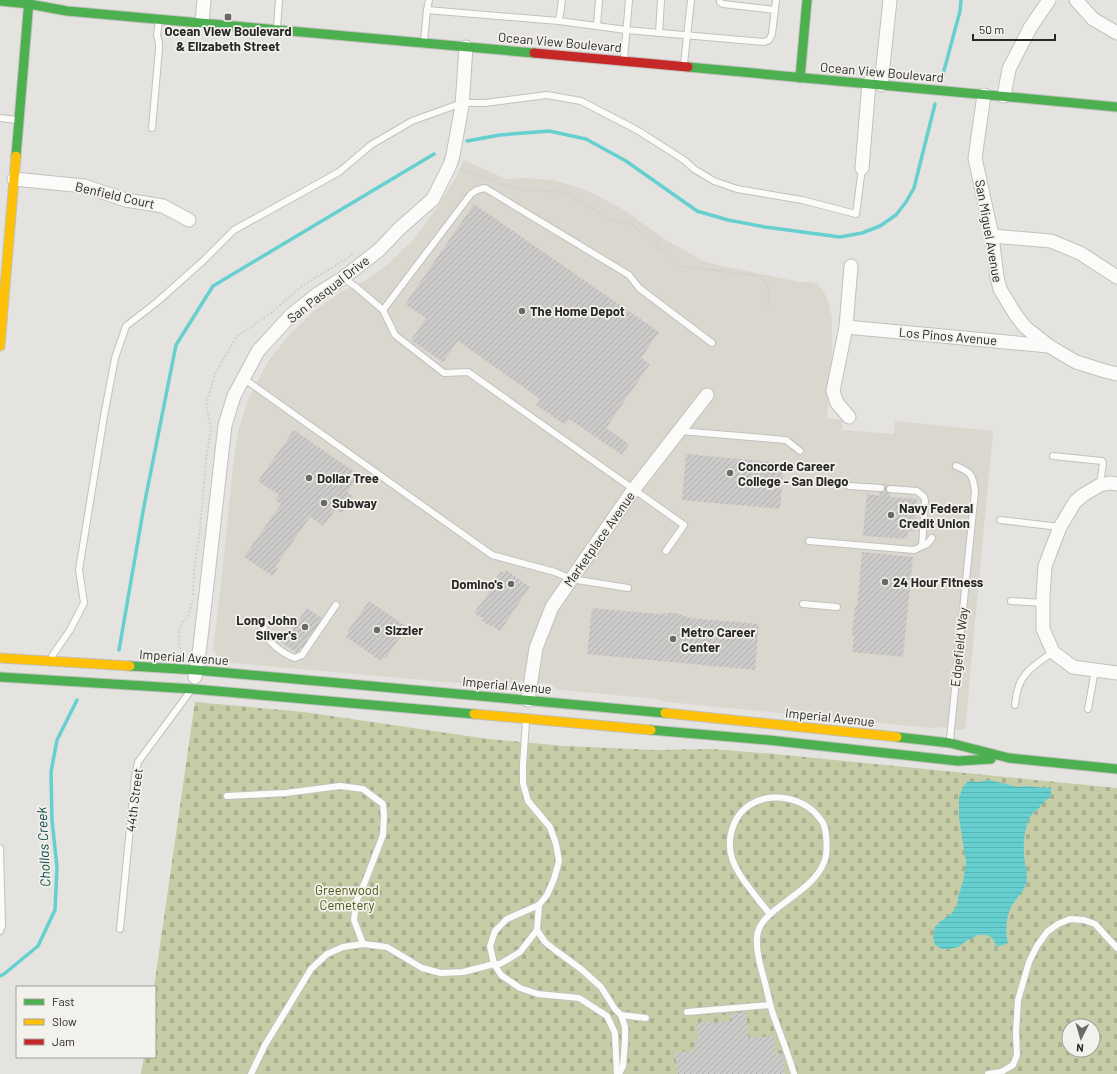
<svg xmlns="http://www.w3.org/2000/svg" width="1117" height="1074" viewBox="0 0 1117 1074" font-family="Barlow,sans-serif">
<defs>
<pattern id="cemetery-stones" width="16" height="16" patternUnits="userSpaceOnUse"><rect width="16" height="16" fill="#c6cca6"/><path d="M2 7V4a2 2 0 0 1 4 0v3zM10 15v-3a2 2 0 0 1 4 0v3z" fill="#aaaf8f"/></pattern>
<pattern id="water-rules" width="6" height="5" patternUnits="userSpaceOnUse"><rect width="6" height="5" fill="#66d0d0"/><path d="M0 2.5h6" fill="none" stroke="#58b3b2"/></pattern>
<pattern id="building-hatch" width="6" height="6" patternUnits="userSpaceOnUse"><rect width="6" height="6" fill="#cccbca"/><path d="M-1 1l2-2M0 6l6-6M5 7l2-2" fill="none" stroke="#afaead"/></pattern>
</defs>
<rect width="100%" height="100%" fill="#e4e3df"/>
<!-- built -->
<polygon fill="#d9d7ce" points="464,160 506,179 522,178 553,180 583,189 598,196 624,210 666,240 703,261 721,266 800,282 810,282 817,284 824,292 829,304 832,318 832,355 827,418 843,420 842,430 894,434 895,421 993,431 965,730 937,727 930,728 668,702 656,699 563,690 557,689 552,684 514,681 504,687 221,662 213,650 220,593 234,458 238,432 249,397 269,360 288,336 314,311 341,292 366,280 386,266 414,239 439,205 456,177"/>
<!-- cemetery -->
<path fill="url(#cemetery-stones)" fill-rule="evenodd" d="M 195,702 L 304,712 L 488,739 L 564,746 L 654,750 L 712,749 L 774,754 L 1117,788 L 1117,1074 L 141,1074 L 144,1057 L 155,1057 L 155,987 L 154,987 ZM 1069,1026 L 1093,1026 L 1093,1050 L 1069,1050 Z"/>
<!-- water -->
<path fill="url(#water-rules)" d="M 989,780 L 1018,787 L 1026,786 L 1046,788 L 1051,787 L 1051,797 C 1044,800 1043,804 1038,809 C 1036,811 1034,811 1033,813 C 1025,821 1023,843 1024,854 C 1024,864 1029,875 1026,884 C 1023,893 1015,899 1011,907 C 1006,918 1005,931 1008,943 L 997,947 L 993,939 L 988,935 L 978,935 L 968,940 L 958,947 L 950,949 L 942,949 L 935,945 L 933,937 L 935,927 L 941,921 L 951,914 L 957,906 L 958,897 L 963,882 L 966,862 L 959,817 L 959,798 L 962,789 L 968,781 L 978,782 Z"/>
<g fill="none" stroke-linecap="round" stroke-linejoin="round">
<!-- stream -->
<g stroke="#66d0d0" stroke-width="3.5">
<polyline points="942,78 960,11 961,0"/>
<polyline points="467,141 500,135 549,131 586,139 626,161 697,211 728,220 765,227 840,237 862,233 880,226 896,215 906,202 914,188 935,104"/>
<polyline points="119,650 144,506 176,345 213,286 434,154"/>
<polyline points="0,976 4,974 38,946 55,910 57,867 52,820 51,772 57,740 77,700"/>
</g>
</g>
<!-- building -->
<g fill="url(#building-hatch)">
<polygon points="474,204 659,332 641,358 650,364 606,428 629,444 622,455 569,419 565,425 536,405 540,399 458,341 443,362 411,340 426,318 405,304"/>
<polygon points="294,430 359,475 347,492 353,497 342,513 336,509 323,526 310,517 275,567 278,568 272,576 244,557 281,504 275,500 279,495 258,481"/>
<polygon points="686,454 784,463 780,509 682,500"/>
<polygon points="881,484 891,485 890,497 917,499 915,531 908,531 907,539 863,536 867,494 880,496"/>
<polygon points="862,552 913,557 903,657 852,652 854,636 852,635 855,607 857,607"/>
<polygon points="506,570 530,587 500,631 491,625 490,626 481,620 483,618 474,613 497,581 495,580 501,571 504,573"/>
<polygon points="369,601 407,627 386,658 384,657 381,661 346,637 349,633 347,632"/>
<polygon points="307,608 323,619 302,649 301,647 297,653 281,642 285,636 287,637"/>
<polygon points="592,608 660,614 669,613 677,613 690,618 759,624 755,670 587,654"/>
<polygon points="746,1012 749,1038 774,1036 776,1054 783,1053 785,1074 677,1074 675,1053 695,1050 694,1041 698,1040 696,1023 712,1021 712,1023 732,1021 731,1014"/>
</g>
<g fill="none" stroke-linecap="round" stroke-linejoin="round">
<!-- lane casing -->
<g stroke="#c2c1be" stroke-width="8">
<g id="lane">
<polyline points="720,0 720,2 723,4 775,10"/>
<polyline points="427,10 429,0"/>
<polyline points="559,21 562,0"/>
<polyline points="597,26 599,0"/>
<polyline points="277,28 279,0"/>
<polyline points="659,33 661,0"/>
<polyline points="424,41 427,10 559,21 626,30 764,42 769,40 772,34 776,0"/>
<polyline points="624,59 629,0"/>
<polyline points="684,64 691,0"/>
<polyline points="0,118 17,120"/>
<polyline points="152,128 159,49 159,43 157,35 159,20"/>
<polyline points="343,278 356,287 383,310 395,335 444,373 468,372 684,525 666,551"/>
<polyline points="383,310 471,194 477,190 485,188 629,275 639,288 712,343"/>
<polyline points="243,378 492,555 555,572 571,579 628,588"/>
<polyline points="680,431 786,440 800,451"/>
<polyline points="1053,456 1102,461 1103,463 1100,485"/>
<polyline points="849,486 881,488"/>
<polyline points="890,489 917,491 924,497 925,501 922,546"/>
<polyline points="1000,520 1060,527"/>
<polyline points="809,541 914,550 927,544 932,538"/>
<polyline points="1011,601 1043,603"/>
<polyline points="803,604 837,607"/>
<path d="M 264,622 C 264,625 263,629 264,632 C 267,642 285,655 295,658 L 302,655 L 336,605"/>
<polyline points="52,656 70,630 84,603 79,570 104,416 115,358 126,326 157,302 203,261 234,230 339,172 371,145 412,121 462,103 485,103 547,95 581,101 637,130 684,160 694,169 714,181 737,189 802,200 856,214 862,168"/>
<path d="M 1015,705 C 1016,700 1016,694 1018,689 C 1022,672 1039,662 1053,652"/>
<polyline points="1088,709 1095,670"/>
<polyline points="526,721 523,765 523,783 528,801 550,827 556,844 559,861 554,879 547,895 539,905 507,919 495,931 490,946 494,964 501,975 520,988 538,994 579,998 607,1016 615,1033 617,1074"/>
<path d="M 950,739 L 975,491 C 973,475 971,472 956,466"/>
<polyline points="227,796 286,793 340,786 363,789 383,804 384,816 383,835 365,882 356,902 354,920 363,944"/>
<polyline points="0,848 2,926 0,931"/>
<polyline points="539,905 537,930 545,942 555,950 581,969 601,987 615,1009 621,1015 625,1027 625,1041 623,1066 619,1074"/>
<path d="M 770,914 C 763,906 757,898 751,890 C 735,870 723,851 734,824 C 748,790 796,790 818,816 C 819,818 822,821 823,823 C 827,831 827,847 826,856 C 818,894 758,907 757,937 C 756,951 760,965 764,979 C 767,990 769,1002 773,1014 C 780,1034 788,1053 794,1074"/>
<polyline points="120,929 135,777 138,762 189,693"/>
<polyline points="687,1012 770,1005"/>
<polyline points="621,1015 646,1018"/>
<polyline points="251,1074 265,1045 311,969 327,954 343,947 363,944 387,947 422,968 441,973 463,972 494,964 500,964 520,952 537,930"/>
<polyline points="988,1074 1001,1072 1013,1065 1017,1055 1016,1032 1018,1000 1029,962 1037,946 1047,932 1058,924 1070,919 1084,920 1095,924 1117,948"/>
</g>
</g>
<!-- street casing -->
<g stroke="#c2c1be" stroke-width="15">
<g id="street">
<polyline points="1076,0 1093,19 1117,33"/>
<polyline points="202,23 204,0"/>
<polyline points="881,85 890,0"/>
<polyline points="984,95 975,158 992,236 997,277 1000,289 1015,314 1025,327 1049,346 1076,362 1105,371 1117,374"/>
<polyline points="1004,96 1009,69 1030,28 1049,0"/>
<polyline points="862,168 869,83"/>
<polyline points="14,179 84,186 126,200 163,206 189,220"/>
<polyline points="992,236 1051,241 1080,253 1117,277"/>
<polyline points="846,327 1049,346"/>
<polyline points="849,417 837,403 833,391 846,327 851,266"/>
<polyline points="1117,484 1110,483 1100,485 1083,495 1075,502 1060,527 1045,566 1043,596 1043,629 1053,652 1073,667 1117,673"/>
<polyline points="195,677 200,646 225,425 234,396 258,351 291,315 316,295 343,278 379,250 400,228 433,199 450,165 453,155 462,106 466,47"/>
<polyline points="528,700 536,648 552,607 634,489 707,395"/>
</g>
</g>
<!-- fast casing -->
<g stroke="#c2c1be" stroke-width="11">
<g id="fast">
<polyline points="0,1 29,4 67,11 534,53"/>
<polyline points="688,67 1117,107"/>
<polyline points="800,78 807,0"/>
<polyline points="16,156 29,0"/>
<polyline points="130,666 196,670 665,713"/>
<polyline points="0,677 193,689 474,714"/>
<polyline points="651,730 768,740 958,761 991,759"/>
<polyline points="897,737 950,743 1009,758 1117,769"/>
</g>
</g>
<!-- slow casing -->
<g stroke="#c2c1be" stroke-width="11">
<g id="slow">
<polyline points="0,346 16,156"/>
<polyline points="0,658 130,666"/>
<polyline points="665,713 897,737"/>
<polyline points="474,714 651,730"/>
</g>
</g>
<!-- jam casing -->
<g stroke="#c2c1be" stroke-width="11">
<polyline id="jam" points="534,53 688,67"/>
</g>
<!-- path -->
<g stroke="#d0cfcf" stroke-width="2" stroke-dasharray="2 2" stroke-linecap="butt">
<polyline points="460,169 520,190 564,192 615,222 631,224 645,235 679,266 760,276 769,288 768,305"/>
<polyline points="193,595 194,570 200,530 206,460 211,428 206,405 215,374 237,336 270,314 302,286 346,259 354,253"/>
<polyline points="182,653 179,644 180,626 188,616 193,600"/>
</g>
<!-- lane -->
<use href="#lane" stroke="#fbfbfa" stroke-width="6"/>
<!-- street -->
<use href="#street" stroke="#fbfbfa" stroke-width="13"/>
<!-- fast -->
<use href="#fast" stroke="#4caf50" stroke-width="9"/>
<!-- slow -->
<use href="#slow" stroke="#ffc107" stroke-width="9"/>
<!-- jam -->
<use href="#jam" stroke="#c62828" stroke-width="9"/>
</g>
<!-- markers -->
<g fill="#6a6967" stroke="#f3f1eb" stroke-width="1.5">
<rect x="224" y="13" width="8" height="8" rx="2"/>
<circle cx="522" cy="311" r="4"/>
<circle cx="730" cy="473" r="4"/>
<circle cx="309" cy="478" r="4"/>
<circle cx="324" cy="503" r="4"/>
<circle cx="891" cy="515" r="4"/>
<circle cx="885" cy="582" r="4"/>
<circle cx="511" cy="584" r="4"/>
<circle cx="305" cy="627" r="4"/>
<circle cx="377" cy="630" r="4"/>
<circle cx="673" cy="639" r="4"/>
</g>
<g text-anchor="middle" dominant-baseline="central" stroke-width="3.5" stroke-linejoin="round" paint-order="stroke">
<!-- poi labels -->
<g font-size="13" font-weight="bold" fill="#292826" stroke="#f3f1eb" text-anchor="start">
<text x="228" y="31" text-anchor="middle">Ocean View Boulevard<tspan x="228" dy="15">&amp; Elizabeth Street</tspan></text>
<text x="530" y="311">The Home Depot</text>
<text x="738" y="466">Concorde Career<tspan x="738" dy="15">College - San Diego</tspan></text>
<text x="317" y="478">Dollar Tree</text>
<text x="332" y="503">Subway</text>
<text x="899" y="508">Navy Federal<tspan x="899" dy="15">Credit Union</tspan></text>
<text x="893" y="582">24 Hour Fitness</text>
<text x="503" y="584" text-anchor="end">Domino's</text>
<text x="297" y="620" text-anchor="end">Long John<tspan x="297" dy="15">Silver's</tspan></text>
<text x="385" y="630">Sizzler</text>
<text x="681" y="632">Metro Career<tspan x="681" dy="15">Center</tspan></text>
</g>
<!-- street labels -->
<g font-size="13" fill="#292826" stroke="#f3f1eb">
<text transform="translate(560 42) rotate(5)">Ocean View Boulevard</text>
<text transform="translate(882 72) rotate(5)">Ocean View Boulevard</text>
<text transform="translate(115 195) rotate(13)">Benfield Court</text>
<text transform="translate(989 231) rotate(80)">San Miguel Avenue</text>
<text transform="translate(328 289) rotate(-38)">San Pasqual Drive</text>
<text transform="translate(948 336) rotate(5)">Los Pinos Avenue</text>
<text transform="translate(599 539) rotate(-55)">Marketplace Avenue</text>
<text transform="translate(959 647) rotate(-84)">Edgefield Way</text>
<text transform="translate(184 657) rotate(4)">Imperial Avenue</text>
<text transform="translate(507 685) rotate(5)">Imperial Avenue</text>
<text transform="translate(830 717) rotate(6)">Imperial Avenue</text>
<text transform="translate(134 800) rotate(-83)">44th Street</text>
</g>
<!-- park labels -->
<g font-size="13" fill="#4d5714" stroke="#f3f1eb">
<text x="347" y="890">Greenwood<tspan x="347" dy="15">Cemetery</tspan></text>
</g>
<!-- water labels -->
<g font-size="14" font-style="italic" fill="#07494a" stroke="#f3f1eb">
<text transform="translate(43 847) rotate(-93)">Chollas Creek</text>
</g>
</g>
<!-- legend -->
<rect x="16" y="986" width="140" height="72" fill="#f3f1eb" stroke="#a2a19c"/>
<rect x="24" y="999" width="20" height="6" fill="#4caf50" stroke="#a2a19c"/>
<text x="52" y="1006" font-size="12" fill="#292826">Fast</text>
<rect x="24" y="1019" width="20" height="6" fill="#ffc107" stroke="#a2a19c"/>
<text x="52" y="1026" font-size="12" fill="#292826">Slow</text>
<rect x="24" y="1039" width="20" height="6" fill="#c62828" stroke="#a2a19c"/>
<text x="52" y="1046" font-size="12" fill="#292826">Jam</text>
<!-- north arrow -->
<g transform="translate(1081 1038) rotate(185)"><circle r="19" fill="#f3f1eb" stroke="#a2a19c"/>
<path d="M0-3L7 15L0 10L-7 15Z" fill="#6a6967"/>
<text y="-6" font-size="11" font-weight="bold" text-anchor="middle" fill="#292826">N</text>
</g>
<!-- scale -->
<path d="M973 34v6h82v-6" fill="none" stroke="#292826" stroke-width="2"/>
<text x="979" y="34" font-size="12" fill="#292826" stroke="#f3f1eb" stroke-width="3" paint-order="stroke">50 m</text>
</svg>
